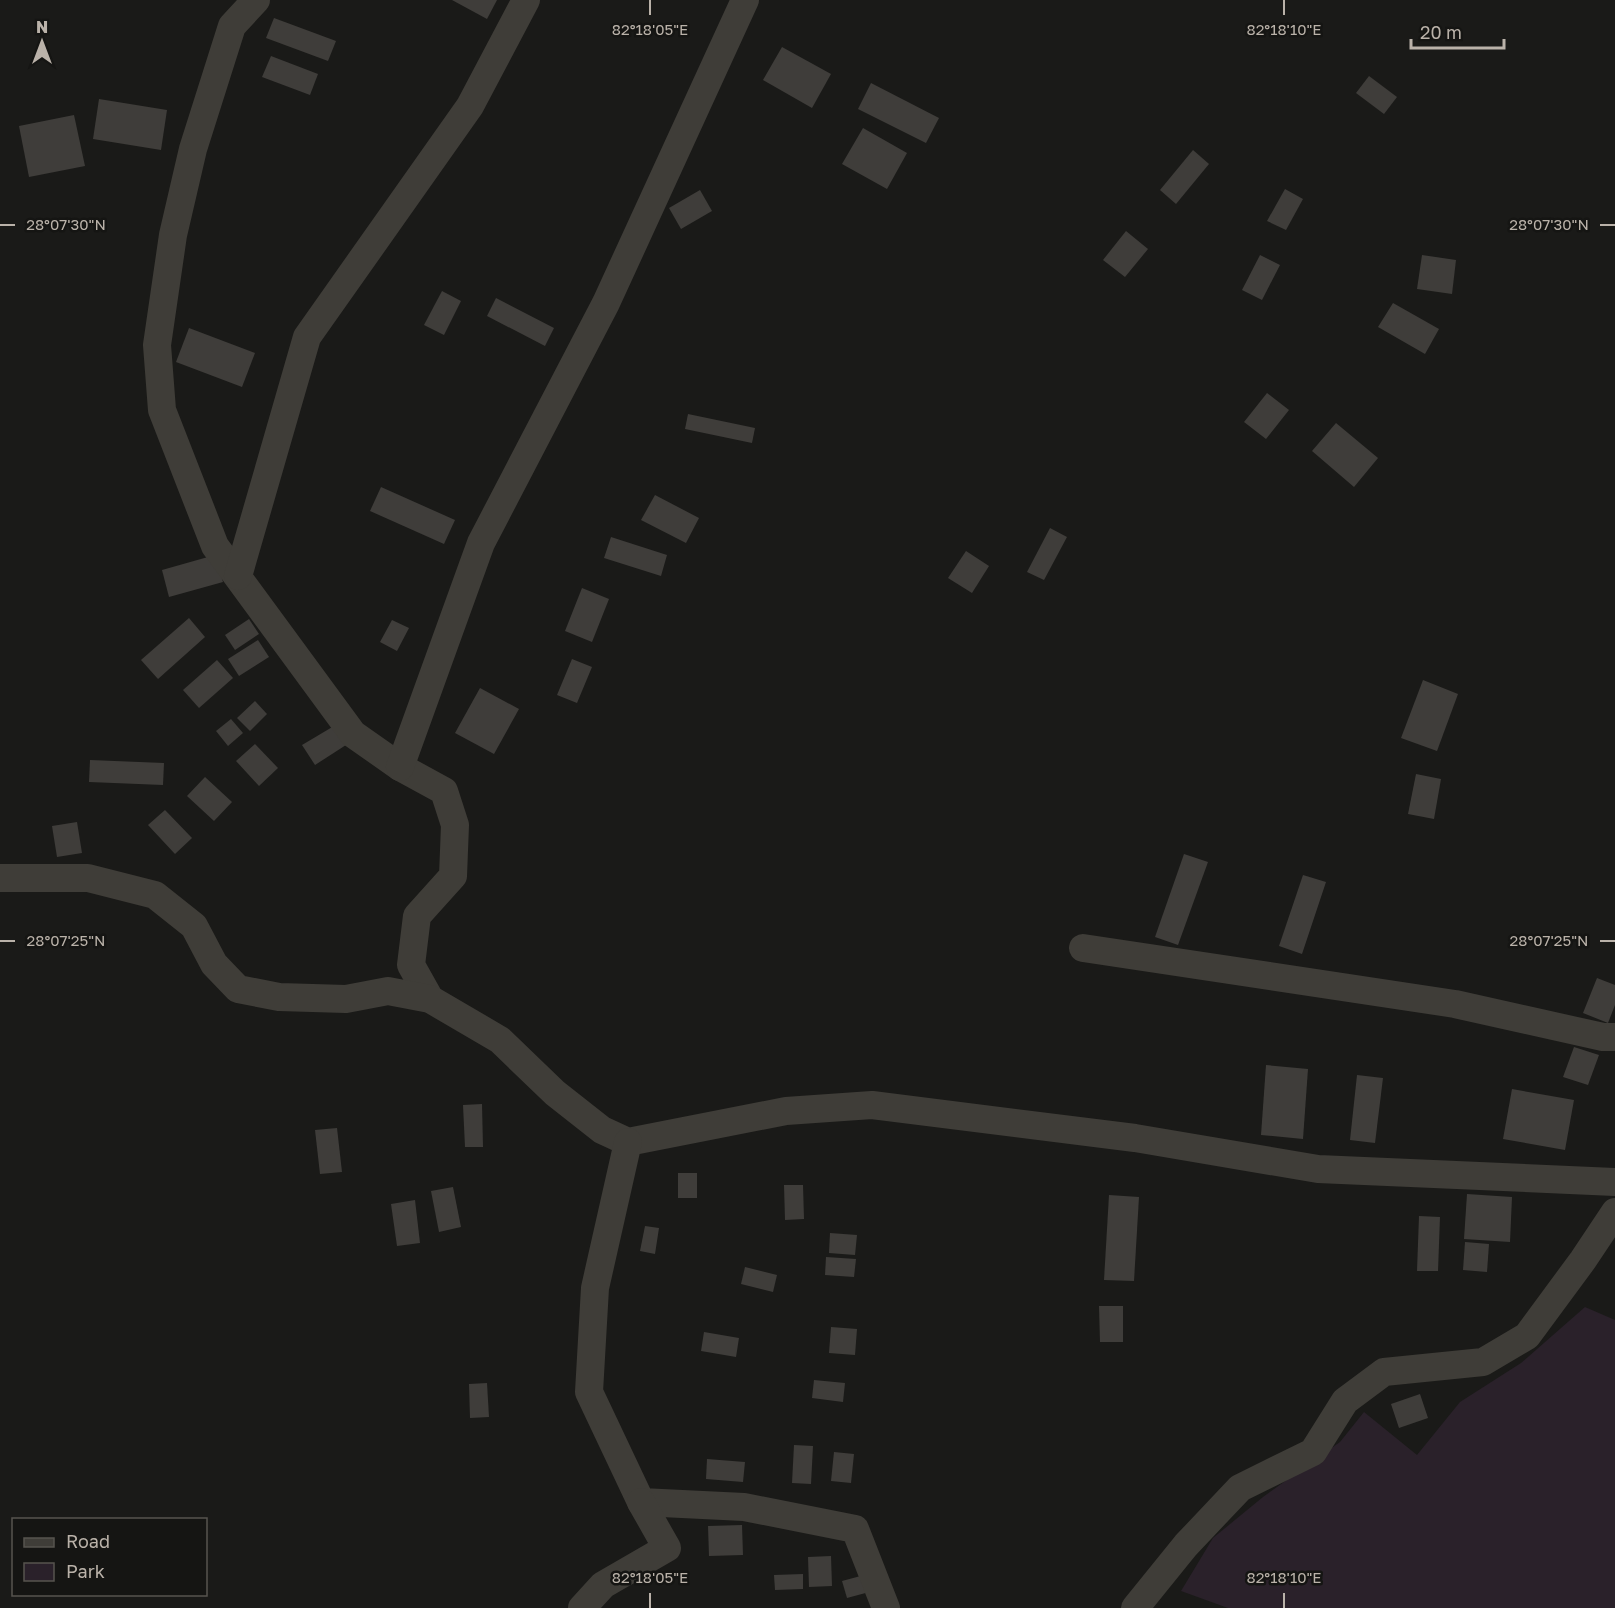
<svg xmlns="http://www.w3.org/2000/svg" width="1615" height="1608" viewBox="0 0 1615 1608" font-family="'Golos Text',sans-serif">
<rect width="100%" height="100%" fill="#1a1a18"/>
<!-- green -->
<polygon fill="#2a212a" points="1585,1307 1615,1320 1615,1608 1228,1608 1181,1591 1213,1538 1263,1497 1340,1442 1364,1412 1417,1455 1460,1402 1521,1363"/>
<!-- building -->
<g fill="#3f3d3a">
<polygon points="452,0 497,0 487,19"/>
<polygon points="274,18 336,41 328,61 266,38"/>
<polygon points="782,47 831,74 812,108 763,80"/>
<polygon points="271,56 318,74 310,95 262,77"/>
<polygon points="1369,76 1397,97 1384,114 1356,93"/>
<polygon points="871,83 939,118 926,143 858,109"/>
<polygon points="99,99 167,110 161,150 93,139"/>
<polygon points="74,115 85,166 29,177 19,126"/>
<polygon points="863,128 907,153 887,189 842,164"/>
<polygon points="1193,150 1209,164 1176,204 1160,190"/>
<polygon points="1285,189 1303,199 1286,230 1267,221"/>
<polygon points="700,190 712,211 681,229 669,208"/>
<polygon points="1126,231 1148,249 1125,277 1103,260"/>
<polygon points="1260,255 1280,265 1262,300 1242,290"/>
<polygon points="1422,255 1456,260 1452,294 1417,289"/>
<polygon points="442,291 461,301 444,335 424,325"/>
<polygon points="496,298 554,328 545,346 487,316"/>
<polygon points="1393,303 1439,329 1425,354 1378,327"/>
<polygon points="189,328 255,353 242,387 176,362"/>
<polygon points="1267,393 1289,410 1266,439 1244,422"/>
<polygon points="688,414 755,428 752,443 685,429"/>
<polygon points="1336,423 1378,458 1354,487 1312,451"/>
<polygon points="381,487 455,520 444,544 370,511"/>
<polygon points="655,495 699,518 686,543 641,520"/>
<polygon points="1050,528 1067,537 1044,580 1027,572"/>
<polygon points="611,537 667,555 661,576 604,558"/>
<polygon points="966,551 989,566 972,593 948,578"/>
<polygon points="215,555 223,582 169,597 162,570"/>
<polygon points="582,588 609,599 592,642 565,631"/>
<polygon points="189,618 205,637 158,679 141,660"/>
<polygon points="249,619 259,634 235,650 225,635"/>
<polygon points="392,620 409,628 397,651 380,642"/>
<polygon points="258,640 269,657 239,676 228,659"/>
<polygon points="572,659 592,667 577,703 557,695"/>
<polygon points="217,660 233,678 199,708 183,690"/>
<polygon points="1423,680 1458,694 1437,751 1401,738"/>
<polygon points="480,688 519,709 494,754 455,733"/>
<polygon points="255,701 267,714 250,731 237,718"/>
<polygon points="231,719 243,733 228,746 216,731"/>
<polygon points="334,726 346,745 315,765 302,745"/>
<polygon points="255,744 278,768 259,786 236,761"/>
<polygon points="90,760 164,763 163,785 89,782"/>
<polygon points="1416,774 1441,779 1434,819 1408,814"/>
<polygon points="205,777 232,802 214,821 187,796"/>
<polygon points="165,810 192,838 175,854 148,825"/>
<polygon points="77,822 82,853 57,857 52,826"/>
<polygon points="1184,854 1208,862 1178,945 1155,937"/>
<polygon points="1303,875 1326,882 1302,954 1279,946"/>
<polygon points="1597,978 1615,985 1615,1005 1608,1023 1583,1013"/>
<polygon points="1574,1047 1599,1055 1588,1085 1563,1077"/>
<polygon points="1266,1065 1308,1069 1303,1139 1261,1135"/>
<polygon points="1357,1075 1383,1078 1375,1143 1350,1140"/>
<polygon points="1512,1089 1574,1100 1565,1150 1503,1139"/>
<polygon points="482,1104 483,1147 465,1147 463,1105"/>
<polygon points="337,1128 342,1172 320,1174 315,1130"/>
<rect x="678" y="1173" width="19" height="25"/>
<polygon points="784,1185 803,1185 804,1219 785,1220"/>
<polygon points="453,1187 461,1227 439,1232 431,1191"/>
<polygon points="1467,1194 1512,1197 1510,1242 1464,1239"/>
<polygon points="1109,1195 1139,1197 1134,1281 1104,1280"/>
<polygon points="415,1200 420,1243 397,1246 391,1204"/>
<polygon points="1419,1216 1440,1217 1438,1271 1417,1271"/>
<polygon points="645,1226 659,1228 655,1254 640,1251"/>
<polygon points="830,1233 857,1235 855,1255 829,1253"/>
<polygon points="1465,1242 1489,1244 1487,1272 1463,1270"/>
<polygon points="826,1257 856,1259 854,1277 825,1275"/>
<polygon points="745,1267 777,1275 773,1292 741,1284"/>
<polygon points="1099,1306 1123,1306 1123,1342 1100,1342"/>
<polygon points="831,1327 857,1329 855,1355 829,1353"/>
<polygon points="704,1332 739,1338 736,1357 701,1351"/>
<polygon points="814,1380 845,1383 843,1402 812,1398"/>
<polygon points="487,1383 489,1417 470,1418 469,1384"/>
<polygon points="1420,1394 1428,1418 1399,1428 1391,1404"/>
<polygon points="794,1445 813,1446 811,1484 792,1483"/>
<polygon points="834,1452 854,1454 851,1483 831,1481"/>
<polygon points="707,1459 745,1462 743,1482 706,1479"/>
<polygon points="742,1525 743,1555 709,1556 708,1526"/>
<polygon points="831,1556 832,1586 809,1587 808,1557"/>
<polygon points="803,1574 803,1589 775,1590 774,1575"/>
<polygon points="868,1574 873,1591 847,1598 842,1581"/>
</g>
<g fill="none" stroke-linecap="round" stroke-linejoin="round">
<!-- street -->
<g stroke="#3f3d38" stroke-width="28">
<polyline points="256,0 232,26 193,149 173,235 157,345 162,410 215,546 353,734 400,767 444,791 455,825 453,876 417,916 411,965 430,999"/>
<polyline points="238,576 307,337 470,106 526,0"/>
<polyline points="400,767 481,543 606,303 745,0"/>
<polyline points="0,878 88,878 155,895 194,926 214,964 238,989 279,997 346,999 388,991 430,999 500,1040 555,1093 602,1130 628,1142 786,1111 872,1105 1135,1138 1318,1169 1615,1182"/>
<polyline points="1083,948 1455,1004 1603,1037 1615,1037"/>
<polyline points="628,1142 595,1288 589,1392 641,1502 744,1507 855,1529 886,1608"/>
<polyline points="582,1608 603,1585 667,1548 641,1502"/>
<polyline points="1135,1608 1186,1545 1240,1488 1313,1452 1345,1401 1384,1372 1483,1362 1527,1336 1583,1260 1615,1212"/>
</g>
</g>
<!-- ticks -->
<path fill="none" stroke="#bab2a9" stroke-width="2" d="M 650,0 L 650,15M 1284,0 L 1284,15M 0,225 L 15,225M 1600,225 L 1615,225M 0,941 L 15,941M 1600,941 L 1615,941M 650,1593 L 650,1608M 1284,1593 L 1284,1608"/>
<g font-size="15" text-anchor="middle" fill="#bab2a9" stroke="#151513" stroke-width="5" stroke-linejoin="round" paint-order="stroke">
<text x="650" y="35">82°18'05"E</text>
<text x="1284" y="35">82°18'10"E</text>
<text x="66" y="230">28°07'30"N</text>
<text x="1549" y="230">28°07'30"N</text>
<text x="66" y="946">28°07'25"N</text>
<text x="1549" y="946">28°07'25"N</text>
<text x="650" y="1583">82°18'05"E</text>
<text x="1284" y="1583">82°18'10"E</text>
</g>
<!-- legend -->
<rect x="12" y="1518" width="195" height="78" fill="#151513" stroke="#57544f" stroke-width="1.5"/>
<rect x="24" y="1538" width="30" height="9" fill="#3f3d38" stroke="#57544f" stroke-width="1.5"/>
<text x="66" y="1548" font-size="18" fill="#bab2a9">Road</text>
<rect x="24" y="1563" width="30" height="18" fill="#2a212a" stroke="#57544f" stroke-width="1.5"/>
<text x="66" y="1578" font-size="18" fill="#bab2a9">Park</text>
<!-- north arrow -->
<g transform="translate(42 42)" stroke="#151513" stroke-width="4.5" paint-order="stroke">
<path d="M0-4.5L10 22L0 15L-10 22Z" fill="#bab2a9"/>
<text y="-9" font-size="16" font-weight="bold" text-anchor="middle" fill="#bab2a9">N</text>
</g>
<!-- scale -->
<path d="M1411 39v9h93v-9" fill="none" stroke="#bab2a9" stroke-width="3"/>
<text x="1420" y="39" font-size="18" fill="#bab2a9" stroke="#151513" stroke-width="4.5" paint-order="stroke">20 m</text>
</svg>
